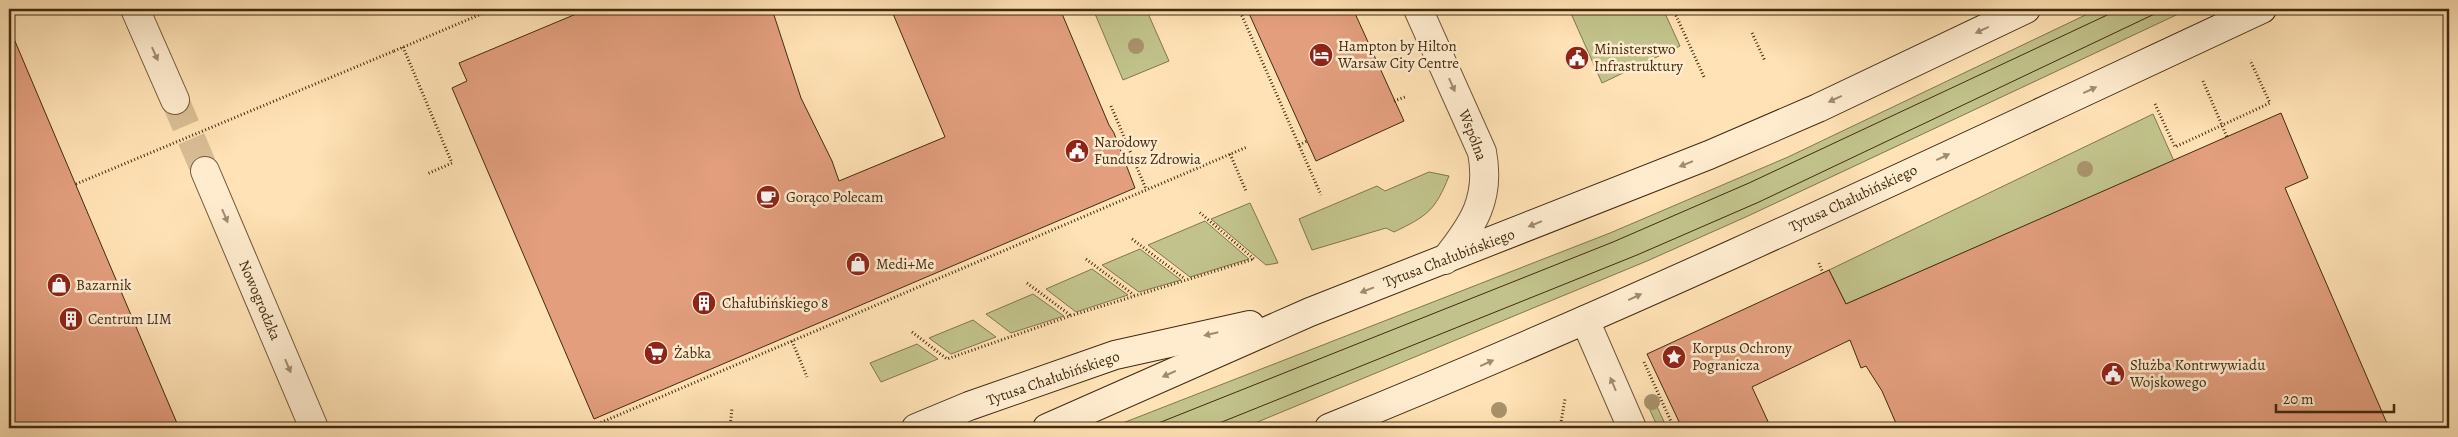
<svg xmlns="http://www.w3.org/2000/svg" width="2458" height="437" viewBox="0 0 2458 437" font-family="Alegreya,serif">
<rect width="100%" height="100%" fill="#ffe2b5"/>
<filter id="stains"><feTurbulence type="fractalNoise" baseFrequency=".004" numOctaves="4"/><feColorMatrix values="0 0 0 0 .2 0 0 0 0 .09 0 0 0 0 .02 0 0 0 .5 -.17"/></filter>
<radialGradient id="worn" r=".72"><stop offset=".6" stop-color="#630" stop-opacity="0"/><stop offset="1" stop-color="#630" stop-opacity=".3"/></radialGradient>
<!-- green -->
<g fill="#c2c38c" stroke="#82764e">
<polygon points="1093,9 1146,9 1169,61 1123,80"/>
<polygon points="1569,9 1663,9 1680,46 1602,83"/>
<polygon points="2098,9 2189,9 1748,216 1647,261 1243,428 1110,428 1610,233 1788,157"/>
<polygon points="2153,114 2174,161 1846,304 1829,270"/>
<path d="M 1429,172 L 1449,176 C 1435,211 1427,216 1394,232 L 1386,228 L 1312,250 L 1299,219 L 1377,186 L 1385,191 Z"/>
<polygon points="1250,203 1278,263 1266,265 1211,219"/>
<polygon points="1205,221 1249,259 1190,277 1148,245"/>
<polygon points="1140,249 1181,280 1139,292 1102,265"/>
<polygon points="1092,269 1128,295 1076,312 1046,289"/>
<polygon points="1033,294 1064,316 1011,333 986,314"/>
<polygon points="973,320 996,337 951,354 929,338"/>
<polygon points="917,344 938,359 881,382 870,363"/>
<polygon points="1652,396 1667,428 1658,428 1645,399"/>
</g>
<!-- building -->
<g fill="#e29e7d" stroke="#422a10">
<polygon points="588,9 772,9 801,98 832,161 839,181 945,137 891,9 1060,9 1109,125 1114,133 1135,188 594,419 452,88 467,81 459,63"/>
<polygon points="1247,9 1353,9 1404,121 1316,161"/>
<polygon points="9,27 86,209 179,428 9,428"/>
<polygon points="2281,113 2308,178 2285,188 2389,428 1898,428 1882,391 1866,366 1861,368 1850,340 1752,387 1771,428 1682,428 1647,354 1829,270 1846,304"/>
</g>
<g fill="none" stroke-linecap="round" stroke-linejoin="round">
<!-- minor-tunnel -->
<polyline stroke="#d9bd94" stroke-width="28" stroke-dasharray="28 14" stroke-linecap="butt" points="175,100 205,171"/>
<!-- minor casing -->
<g stroke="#715839" stroke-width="30">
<g id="minor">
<polyline points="135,9 175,100"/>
<path d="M 1418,9 L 1482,152 C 1491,199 1473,225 1445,260"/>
<polyline points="205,171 314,428"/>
<polyline points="1585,320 1632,428"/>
</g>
</g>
<!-- secondary casing -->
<g stroke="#422a10" stroke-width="30">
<g id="secondary">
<polyline points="916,428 969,406 1115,355 1250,325"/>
<polyline points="1047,428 1310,312 1709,155 1818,108 2026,9"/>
<path d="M 1329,428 C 1645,300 1953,153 2262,9"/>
</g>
</g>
<!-- path -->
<g stroke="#422a10" stroke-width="3" stroke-dasharray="1 2.5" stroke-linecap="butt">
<polyline points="1239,9 1321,195"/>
<polyline points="1673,9 1705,79"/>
<polyline points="1752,33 1765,61"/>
<polyline points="403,47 452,163 427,174"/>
<polyline points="394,51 493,9"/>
<polyline points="2203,81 2227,137"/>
<polyline points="1394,101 1405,97"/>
<polyline points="2155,104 2175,147 2270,103 2250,60"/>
<polyline points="1111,106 1146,189"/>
<polyline points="1299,145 1307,141"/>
<polyline points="1230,154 1246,191"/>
<polyline points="1132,239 1185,279"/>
<polyline points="1086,259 1134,295"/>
<polyline points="1819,263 1823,273"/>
<polyline points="1027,283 1070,315"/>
<polyline points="912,332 947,359 1070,316 1254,259 1198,211"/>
<polyline points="792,341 807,377"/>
<polyline points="1644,362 1674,428"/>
<polyline points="588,428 1247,147"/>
<polyline points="730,428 732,408"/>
<polyline points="1560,428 1565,399"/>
</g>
<!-- minor -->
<use href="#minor" stroke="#ffeccf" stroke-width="28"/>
<!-- secondary -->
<use href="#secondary" stroke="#ffeccf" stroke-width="28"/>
<!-- tram -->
<g stroke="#422a10" stroke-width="1">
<polyline points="1146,428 1613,242 1749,183 2120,9"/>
<polyline points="1207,428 1637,255 1759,202 2165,9"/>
</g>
<!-- path-bridge -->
<polyline stroke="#422a10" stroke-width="3" stroke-dasharray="1 2.5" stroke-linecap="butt" points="76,184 394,51"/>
</g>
<!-- trees -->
<g fill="#a9926b">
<circle cx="1136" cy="46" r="8"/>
<circle cx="2085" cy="169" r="8"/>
<circle cx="1652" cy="402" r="8"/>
<circle cx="1499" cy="410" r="8"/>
</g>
<!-- one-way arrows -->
<defs><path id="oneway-solid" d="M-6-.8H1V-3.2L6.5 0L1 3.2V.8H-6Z" transform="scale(1.25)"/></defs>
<g fill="#a08b70">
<use href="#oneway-solid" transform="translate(1982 30) rotate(155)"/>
<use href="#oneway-solid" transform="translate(155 54) rotate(66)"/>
<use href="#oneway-solid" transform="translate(1452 85) rotate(66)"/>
<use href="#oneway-solid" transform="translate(2090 90) rotate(-25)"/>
<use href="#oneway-solid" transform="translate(1835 99) rotate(155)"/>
<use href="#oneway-solid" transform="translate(1943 157) rotate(-25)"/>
<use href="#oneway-solid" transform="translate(1686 164) rotate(158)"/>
<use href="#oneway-solid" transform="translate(225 216) rotate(67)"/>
<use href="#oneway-solid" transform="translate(1535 224) rotate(158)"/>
<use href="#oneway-solid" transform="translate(1367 290) rotate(159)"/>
<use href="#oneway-solid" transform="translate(1635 297) rotate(-25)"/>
<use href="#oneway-solid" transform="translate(1211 334) rotate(167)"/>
<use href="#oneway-solid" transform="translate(1487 363) rotate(-24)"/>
<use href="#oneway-solid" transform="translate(288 366) rotate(67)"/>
<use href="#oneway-solid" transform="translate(1169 374) rotate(156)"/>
<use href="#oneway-solid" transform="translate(1613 384) rotate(-113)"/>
</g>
<!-- icons -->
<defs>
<g id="hotel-disc" transform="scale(1.25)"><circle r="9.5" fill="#8f2418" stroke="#ffeccf"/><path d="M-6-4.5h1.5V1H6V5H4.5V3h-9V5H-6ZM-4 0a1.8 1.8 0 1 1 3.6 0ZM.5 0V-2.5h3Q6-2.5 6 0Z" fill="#fff"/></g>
<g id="civic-disc" transform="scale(1.25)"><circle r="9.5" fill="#8f2418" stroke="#ffeccf"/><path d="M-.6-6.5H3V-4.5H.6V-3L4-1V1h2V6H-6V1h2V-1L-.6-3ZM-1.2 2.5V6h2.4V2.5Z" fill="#fff"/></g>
<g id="cafe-disc" transform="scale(1.25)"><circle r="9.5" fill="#8f2418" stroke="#ffeccf"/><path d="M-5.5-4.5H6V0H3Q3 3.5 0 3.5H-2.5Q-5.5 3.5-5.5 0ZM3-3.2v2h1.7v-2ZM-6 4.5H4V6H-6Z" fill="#fff"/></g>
<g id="shop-disc" transform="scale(1.25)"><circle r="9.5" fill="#8f2418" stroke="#ffeccf"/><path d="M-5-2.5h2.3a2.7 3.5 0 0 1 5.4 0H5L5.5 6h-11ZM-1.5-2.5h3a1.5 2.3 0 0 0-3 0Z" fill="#fff"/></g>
<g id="building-disc" transform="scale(1.25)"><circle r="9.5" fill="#8f2418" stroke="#ffeccf"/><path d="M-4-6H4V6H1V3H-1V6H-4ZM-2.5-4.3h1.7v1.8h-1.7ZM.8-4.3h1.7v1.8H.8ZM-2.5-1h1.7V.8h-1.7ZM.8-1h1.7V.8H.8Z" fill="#fff"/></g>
<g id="supermarket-disc" transform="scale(1.25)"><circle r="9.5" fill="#8f2418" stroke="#ffeccf"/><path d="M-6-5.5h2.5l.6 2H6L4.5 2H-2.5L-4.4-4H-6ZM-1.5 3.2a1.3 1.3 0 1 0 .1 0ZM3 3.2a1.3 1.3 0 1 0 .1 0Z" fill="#fff"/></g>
<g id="sight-disc" transform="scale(1.25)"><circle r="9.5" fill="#8f2418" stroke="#ffeccf"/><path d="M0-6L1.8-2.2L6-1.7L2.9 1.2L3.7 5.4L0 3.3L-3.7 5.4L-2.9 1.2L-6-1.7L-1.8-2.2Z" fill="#fff"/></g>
</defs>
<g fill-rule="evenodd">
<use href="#hotel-disc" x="1321" y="55"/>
<use href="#civic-disc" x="1577" y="58"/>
<use href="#civic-disc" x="1077" y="151"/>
<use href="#cafe-disc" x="768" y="197"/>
<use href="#shop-disc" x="858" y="264"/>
<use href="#shop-disc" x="59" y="285"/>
<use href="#building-disc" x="704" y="303"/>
<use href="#building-disc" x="71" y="319"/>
<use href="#supermarket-disc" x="656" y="353"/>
<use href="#sight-disc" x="1674" y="357"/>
<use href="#civic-disc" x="2113" y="374"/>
</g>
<g text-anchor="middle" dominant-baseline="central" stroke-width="5" stroke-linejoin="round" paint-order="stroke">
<!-- poi labels -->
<g font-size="15" fill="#422a10" stroke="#ffeccf" text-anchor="start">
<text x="1338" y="46">Hampton by Hilton<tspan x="1338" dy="17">Warsaw City Centre</tspan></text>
<text x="1594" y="49">Ministerstwo<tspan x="1594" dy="17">Infrastruktury</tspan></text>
<text x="1094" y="142">Narodowy<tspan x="1094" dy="17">Fundusz Zdrowia</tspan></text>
<text x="786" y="197">Gorąco Polecam</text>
<text x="876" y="264">Medi+Me</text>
<text x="76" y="285">Bazarnik</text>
<text x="722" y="303">Chałubińskiego 8</text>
<text x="88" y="319">Centrum LIM</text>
<text x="1692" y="348">Korpus Ochrony<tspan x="1692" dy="17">Pogranicza</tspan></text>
<text x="674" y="353">Żabka</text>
<text x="2130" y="365">Służba Kontrwywiadu<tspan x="2130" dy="17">Wojskowego</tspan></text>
</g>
<!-- street labels -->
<g font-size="15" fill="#422a10" stroke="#ffeccf">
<text transform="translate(1473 135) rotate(69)">Wspólna</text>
<text transform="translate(1853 198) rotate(-25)">Tytusa Chałubińskiego</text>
<text transform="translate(1449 258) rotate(-21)">Tytusa Chałubińskiego</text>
<text transform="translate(260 300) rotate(67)">Nowogrodzka</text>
<text transform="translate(1053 378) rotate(-19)">Tytusa Chałubińskiego</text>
</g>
</g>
<!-- margin -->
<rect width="2458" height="437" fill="none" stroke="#ffe2b5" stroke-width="30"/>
<rect x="10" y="10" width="2438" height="417" fill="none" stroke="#422a10" stroke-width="2.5"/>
<rect x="15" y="15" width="2428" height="407" fill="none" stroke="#422a10"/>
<!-- scale -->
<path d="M2276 404v8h118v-8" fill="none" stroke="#422a10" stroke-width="2.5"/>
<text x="2283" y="404" font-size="15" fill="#422a10" stroke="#ffeccf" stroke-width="4" paint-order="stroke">20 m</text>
<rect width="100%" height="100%" filter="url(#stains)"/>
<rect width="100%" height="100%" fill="url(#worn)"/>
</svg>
